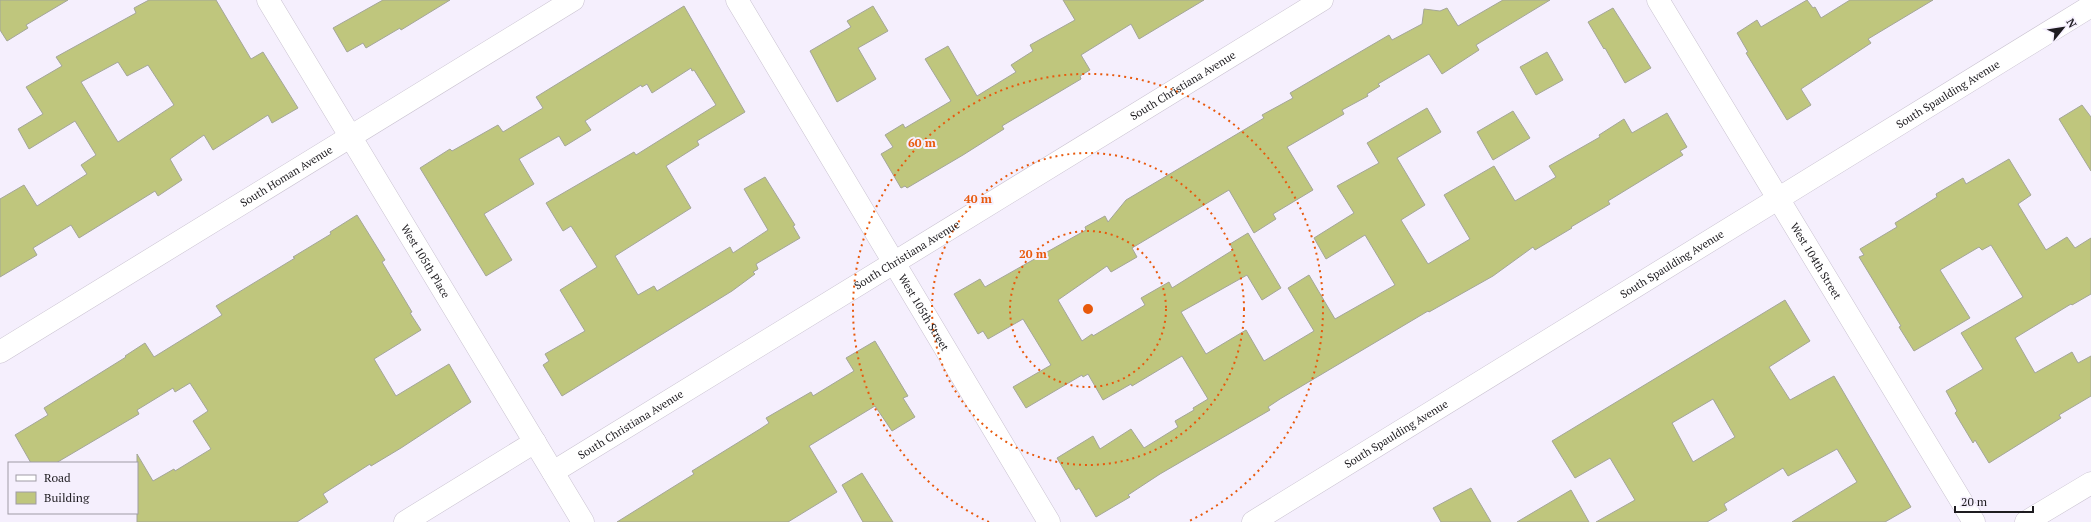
<svg xmlns="http://www.w3.org/2000/svg" width="2091" height="522" viewBox="0 0 2091 522" font-family="'PT Serif',serif">
<rect width="100%" height="100%" fill="#f5effd"/>
<!-- building -->
<g fill="#bfc67d" stroke="#a4a698" fill-rule="evenodd">
<polygon points="0,0 68,0 26,25 28,28 7,41 0,30"/>
<path d="M 149,0 L 216,0 L 251,59 L 263,52 L 298,108 L 272,123 L 268,115 L 213,150 L 204,135 L 170,159 L 182,180 L 158,196 L 155,191 L 79,238 L 71,225 L 33,248 L 37,255 L 0,277 L 0,199 L 24,185 L 37,206 L 87,174 L 81,165 L 96,155 L 75,121 L 29,149 L 18,129 L 43,114 L 26,87 L 62,66 L 56,57 L 136,13 L 134,8 ZM 118,62 L 127,76 L 148,65 L 174,105 L 118,142 L 81,82 Z"/>
<polygon points="383,0 450,0 401,30 400,28 366,48 363,43 347,52 333,28"/>
<polygon points="1063,0 1204,0 1139,39 1131,24 1081,55 1090,70 1080,76 1081,79 1002,126 1004,129 963,155 907,188 905,186 901,188 881,154 893,147 885,135 903,124 905,128 951,101 925,59 948,46 977,96 1016,72 1011,65 1033,51 1030,45 1075,20"/>
<polygon points="1503,0 1550,0 1476,45 1479,50 1442,74 1429,54 1378,84 1380,86 1367,94 1368,96 1342,110 1344,114 1287,147 1313,190 1273,214 1276,219 1254,233 1229,190 1132,248 1137,257 1111,272 1107,266 1058,300 1082,341 1092,334 1093,336 1145,305 1141,298 1169,282 1172,288 1233,250 1230,244 1248,233 1281,288 1262,300 1247,275 1181,312 1206,354 1246,330 1264,361 1314,331 1288,288 1309,275 1335,319 1395,285 1365,235 1326,259 1314,238 1354,213 1337,186 1379,163 1367,143 1427,108 1441,132 1397,158 1425,205 1401,220 1428,264 1470,239 1444,195 1494,166 1515,201 1556,177 1549,166 1600,137 1599,135 1624,119 1632,133 1667,113 1687,147 1680,151 1683,155 1608,201 1610,204 1571,227 1572,228 1535,250 1533,247 1493,276 1429,312 1428,311 1280,399 1268,407 1270,410 1160,474 1128,495 1130,497 1096,517 1079,488 1076,490 1057,458 1093,436 1100,449 1131,429 1144,448 1178,427 1175,421 1194,410 1193,408 1208,399 1182,356 1132,386 1131,384 1103,400 1088,374 1083,377 1082,375 1026,408 1013,387 1051,365 1023,319 988,339 983,331 978,334 954,294 980,279 985,287 1086,230 1085,227 1105,216 1108,222 1126,200 1264,118 1262,115 1293,98 1290,93 1389,35 1392,40 1422,24 1424,9 1440,11 1447,8 1458,26"/>
<polygon points="1807,0 1813,8 1815,7 1821,18 1850,0 1933,0 1868,39 1871,43 1801,89 1811,105 1787,120 1746,53 1748,52 1737,33 1757,20 1761,27"/>
<polygon points="684,6 745,112 697,141 699,145 666,166 691,208 615,256 638,295 654,286 657,291 730,247 733,253 768,230 744,189 765,177 795,225 793,226 800,238 756,264 758,269 753,272 755,274 732,291 562,396 543,365 549,361 545,354 585,331 560,290 597,267 571,226 563,231 546,203 634,152 636,155 716,105 694,70 692,71 691,68 652,93 647,84 642,87 641,85 585,121 591,130 565,146 559,136 519,159 534,184 484,214 512,260 486,276 420,168 450,149 452,151 498,125 503,132 543,108 536,97"/>
<polygon points="873,6 888,31 858,48 876,79 837,102 810,51 851,27 847,21"/>
<polygon points="1613,8 1651,68 1625,83 1605,48 1604,49 1588,22"/>
<polygon points="1547,52 1563,80 1536,95 1520,67"/>
<polygon points="2082,105 2091,117 2091,171 2059,119"/>
<polygon points="1513,111 1530,138 1493,160 1477,132"/>
<polygon points="2009,159 2031,195 2018,204 2046,250 2067,237 2075,248 2091,238 2091,294 2072,305 2071,304 2015,338 2035,373 2072,352 2078,363 2091,356 2091,396 2059,415 2061,418 1989,463 1975,440 1973,443 1955,413 1957,411 1946,391 1983,369 1961,333 2023,297 1991,245 1982,250 1979,247 1940,270 1970,318 1914,351 1899,327 1901,326 1859,257 1864,255 1860,249 1897,227 1895,223 1937,197 1936,194 1963,178 1966,184"/>
<polygon points="357,215 385,260 382,262 412,312 410,313 421,330 374,359 396,396 449,364 471,402 401,448 371,466 370,464 323,494 328,502 297,522 137,522 137,454 153,481 174,469 175,471 211,449 193,421 208,411 190,383 175,392 173,388 137,410 139,414 56,463 31,463 15,435 48,415 44,408 126,357 125,356 145,343 154,357 222,315 216,306 295,258 293,257 331,234 330,232"/>
<path d="M 1785,300 L 1810,341 L 1769,367 L 1790,400 L 1834,376 L 1911,507 L 1885,522 L 1792,522 L 1857,482 L 1837,449 L 1788,476 L 1783,468 L 1724,504 L 1727,510 L 1707,522 L 1596,522 L 1635,500 L 1610,458 L 1575,478 L 1552,441 ZM 1713,399 L 1735,437 L 1693,462 L 1672,423 Z"/>
<polygon points="875,341 908,396 903,398 915,417 892,431 875,406 809,446 837,492 788,522 617,522 694,474 692,471 760,429 769,423 766,418 811,392 813,396 854,371 846,358"/>
<polygon points="862,473 893,522 863,522 842,485"/>
<polygon points="1471,488 1491,522 1441,522 1433,508"/>
<polygon points="1571,490 1589,522 1517,522"/>
</g>
<g fill="none" stroke-linecap="round" stroke-linejoin="round">
<!-- street casing -->
<g stroke="#cac3d1" stroke-width="23">
<g id="street">
<path id="s1" d="M 268,0 L 583,522"/>
<path id="s2" d="M 737,0 L 1049,522"/>
<path id="s3" d="M 1658,0 L 1974,522"/>
<path id="s4" d="M 0,352 L 573,0"/>
<path id="s5" d="M 553,472 L 1322,0"/>
<polyline points="405,522 535,442"/>
<path id="s6" d="M 1253,522 L 2091,6"/>
<polyline points="2026,522 2091,483"/>
</g>
</g>
<!-- street -->
<use href="#street" stroke="#fff" stroke-width="22"/>
</g>
<!-- distance rings -->
<g fill="none" stroke="#e8590c" stroke-width="2" stroke-dasharray="2 4">
<circle cx="1088" cy="309" r="78"/>
<circle cx="1088" cy="309" r="156"/>
<path d="M989 522A235 235 0 1 1 1187 522"/>
</g>
<g text-anchor="middle" dominant-baseline="central" stroke-width="4" stroke-linejoin="round" paint-order="stroke">
<!-- street labels -->
<g font-size="11" fill="#1e1c20" stroke="#f5effd">
<text stroke="none"><textPath href="#s5" startOffset="739">South Christiana Avenue</textPath></text>
<text stroke="none"><textPath href="#s6" startOffset="816">South Spaulding Avenue</textPath></text>
<text stroke="none"><textPath href="#s4" startOffset="336">South Homan Avenue</textPath></text>
<text stroke="none"><textPath href="#s5" startOffset="415">South Christiana Avenue</textPath></text>
<text stroke="none"><textPath href="#s1" startOffset="305">West 105th Place</textPath></text>
<text stroke="none"><textPath href="#s3" startOffset="305">West 104th Street</textPath></text>
<text stroke="none"><textPath href="#s6" startOffset="492">South Spaulding Avenue</textPath></text>
<text stroke="none"><textPath href="#s2" startOffset="364">West 105th Street</textPath></text>
<text stroke="none"><textPath href="#s5" startOffset="91">South Christiana Avenue</textPath></text>
<text stroke="none"><textPath href="#s6" startOffset="168">South Spaulding Avenue</textPath></text>
</g>
</g>
<circle cx="1088" cy="309" r="6" fill="#e8590c" stroke="#f5effd" stroke-width="2"/>
<g font-size="12" text-anchor="middle" font-weight="bold" fill="#e8590c" stroke="#f5effd" stroke-width="4" stroke-linejoin="round" paint-order="stroke">
<text x="922" y="147">60 m</text>
<text x="978" y="203">40 m</text>
<text x="1033" y="258">20 m</text>
</g>
<!-- legend -->
<rect x="8" y="462" width="130" height="52" fill="#f5effd" stroke="#9f9ba5"/>
<rect x="16" y="475" width="20" height="6" fill="#ffffff" stroke="#9f9ba5"/>
<text x="44" y="482" font-size="12" fill="#1e1c20">Road</text>
<rect x="16" y="492" width="20" height="12" fill="#bfc67d" stroke="#9f9ba5"/>
<text x="44" y="502" font-size="12" fill="#1e1c20">Building</text>
<!-- north arrow -->
<g transform="translate(2063 28) rotate(60)" stroke="#f5effd" stroke-width="3" paint-order="stroke">
<path d="M0-3L7 15L0 10L-7 15Z" fill="#1e1c20"/>
<text y="-6" font-size="11" font-weight="bold" text-anchor="middle" fill="#1e1c20">N</text>
</g>
<!-- scale -->
<path d="M1955 506v6h78v-6" fill="none" stroke="#1e1c20" stroke-width="2"/>
<text x="1961" y="506" font-size="12" fill="#1e1c20" stroke="#f5effd" stroke-width="3" paint-order="stroke">20 m</text>
</svg>
